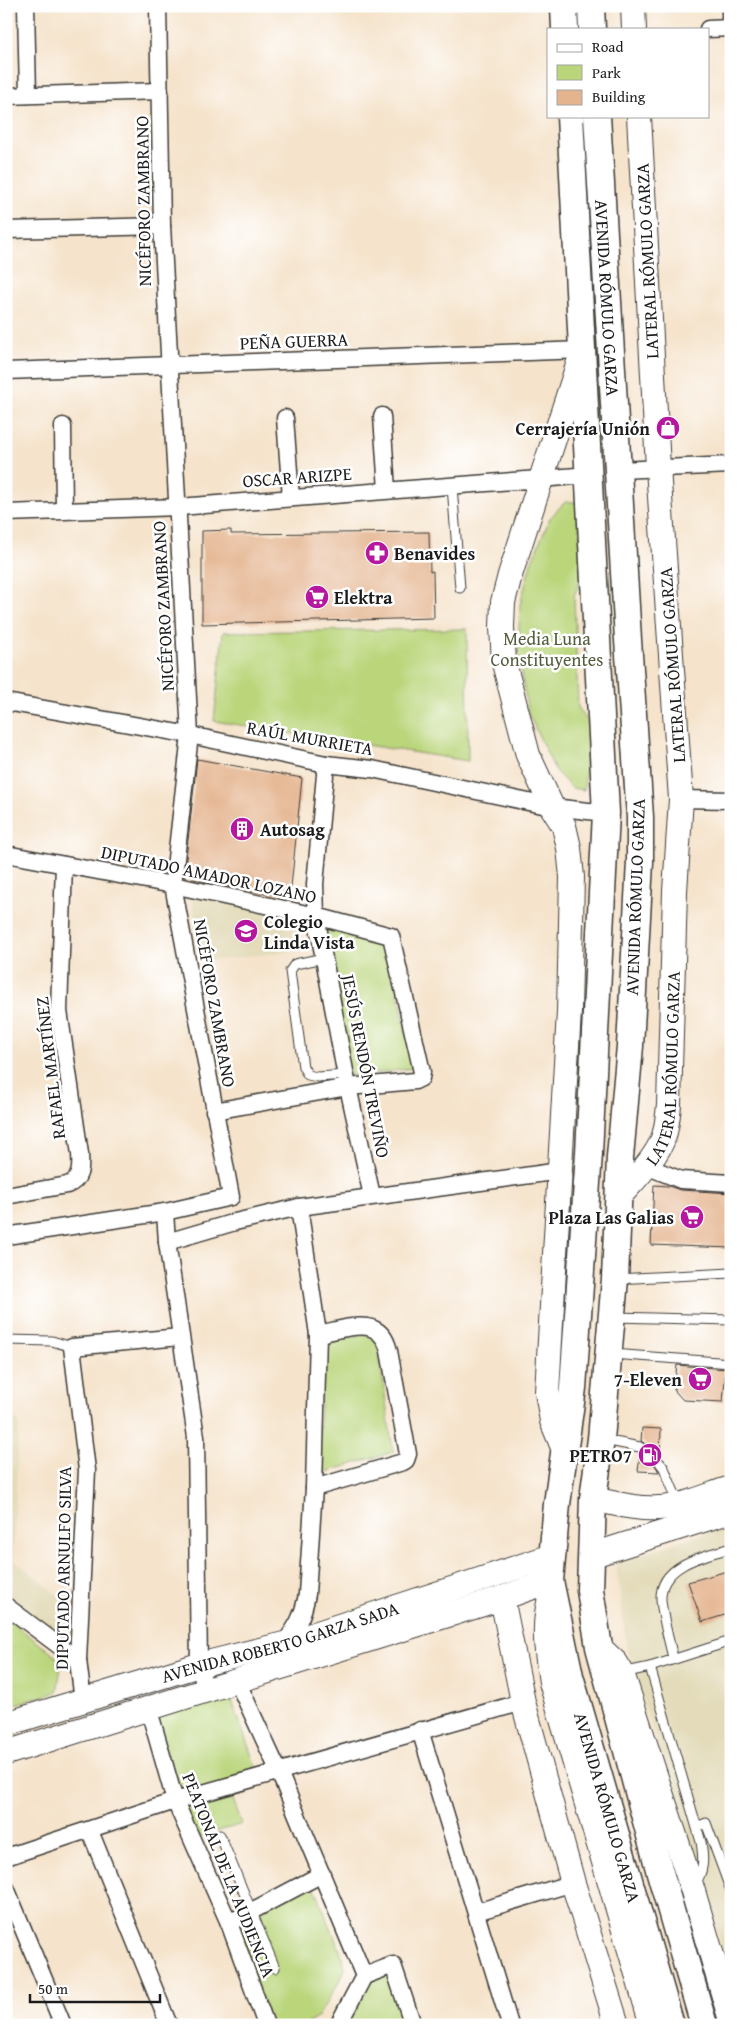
<svg xmlns="http://www.w3.org/2000/svg" width="737" height="2031" viewBox="0 0 737 2031" font-family="'Gentium Book Plus',serif">
<rect width="100%" height="100%" fill="#fff"/>
<filter id="ink" filterUnits="userSpaceOnUse"><feTurbulence type="fractalNoise" baseFrequency=".02" numOctaves="2"/><feDisplacementMap in="SourceGraphic" scale="10" xChannelSelector="R" yChannelSelector="G"/><feConvolveMatrix kernelMatrix="1 2 1 2 8 2 1 2 1" color-interpolation-filters="sRGB"/></filter>
<filter id="wash" filterUnits="userSpaceOnUse"><feTurbulence type="fractalNoise" baseFrequency=".0096" numOctaves="4" result="noise"/><feDisplacementMap in="SourceGraphic" scale="20" xChannelSelector="R" yChannelSelector="G"/><feGaussianBlur stdDeviation="1.12" result="paint"/><feColorMatrix in="noise" values="0 0 0 0 0 0 0 0 0 0 0 0 0 0 0 0 0 1.4 0 .05"/><feComposite in="paint" operator="in"/></filter>
<g filter="url(#wash)">
<rect width="100%" height="100%" fill="#f5e3cb"/>
<!-- built -->
<g fill="#e3dbba">
<polygon points="192,897 295,912 299,950 200,962"/>
<polygon points="6,1415 19,1422 13,1559 60,1597 55,1631 6,1593"/>
<polygon points="731,1525 731,1977 627,1651 616,1562"/>
</g>
<!-- green -->
<g fill="#bad57a" stroke="#6b784b">
<polygon points="565,502 578,502 582,577 574,596 578,707 589,724 584,790 572,788 556,772 528,713 518,652 520,605 531,563 550,518"/>
<polygon points="467,629 468,761 214,721 223,632"/>
<polygon points="321,925 387,935 413,1068 351,1077"/>
<polygon points="376,1332 393,1452 316,1475 324,1342"/>
<polygon points="6,1618 62,1661 57,1692 6,1707"/>
<polygon points="228,1690 261,1781 230,1791 242,1824 196,1838 154,1715"/>
<polygon points="313,1883 343,1958 345,1969 341,1978 318,2017 306,2025 271,2025 234,1925"/>
<polygon points="391,1971 408,2025 344,2025 367,1981"/>
</g>
<g id="blocks">
<!-- building -->
<g fill="#e4b48e">
<polygon points="231,530 231,534 429,532 430,572 433,571 434,618 202,624 202,531"/>
<polygon points="197,759 302,778 290,897 240,889 184,877"/>
<polygon points="654,1185 668,1186 680,1190 731,1193 731,1248 651,1245"/>
<polygon points="677,1365 726,1369 723,1402 683,1400 674,1390"/>
<polygon points="642,1428 661,1429 660,1457 656,1458 654,1463 659,1472 638,1471 640,1453 644,1451 646,1448 644,1443 641,1441"/>
<polygon points="731,1570 731,1613 702,1622 688,1582"/>
</g>
</g>
</g>
<g filter="url(#ink)">
<use href="#blocks" fill-opacity="0" stroke="#3d3a36" stroke-width="1"/>
<g fill="none" stroke-linecap="round" stroke-linejoin="round">
<!-- lane casing -->
<g stroke="#3d3a36" stroke-width="11">
<g id="lane">
<polyline points="452,486 460,588"/>
<polyline points="324,958 295,964 290,971 303,1067 308,1075 317,1077 346,1075"/>
<polyline points="616,1279 731,1273"/>
<polyline points="614,1317 731,1320"/>
<polyline points="6,1340 52,1341 72,1347"/>
<polyline points="612,1354 731,1363"/>
<polyline points="604,1440 640,1447"/>
<polyline points="660,1463 664,1468 679,1504"/>
<path d="M 673,1658 C 669,1640 663,1620 661,1600 C 659,1565 705,1555 731,1548"/>
<path d="M 650,1667 L 701,1842 C 704,1860 704,1871 694,1886"/>
<polyline points="622,1673 650,1667 731,1641"/>
<polyline points="697,1827 706,1823 731,1891"/>
<polyline points="220,1835 275,1968"/>
</g>
</g>
<!-- street casing -->
<g stroke="#3d3a36" stroke-width="19">
<g id="street">
<polyline points="26,6 28,95"/>
<polyline points="730,28 730,6"/>
<polyline points="708,29 731,28"/>
<polyline points="6,96 160,91"/>
<polyline points="6,230 162,226"/>
<polyline points="6,371 583,350"/>
<polyline points="382,416 387,490"/>
<polyline points="285,418 291,498"/>
<polyline points="63,426 64,510"/>
<polyline points="619,470 731,465"/>
<polyline points="6,513 179,507 590,475"/>
<polyline points="6,702 190,735 326,764 372,769 552,807 606,813"/>
<polyline points="326,764 315,884 316,916 348,1087 372,1196"/>
<polyline points="681,799 731,800"/>
<polyline points="6,854 173,885 316,916 391,936 422,1072 421,1078 415,1081 348,1087 214,1111"/>
<polyline points="646,1166 681,1180 731,1183"/>
<path d="M 6,1196 L 67,1185 C 81,1180 81,1168 80,1154 L 59,1011 L 64,865"/>
<polyline points="165,1212 167,1242 196,1437 199,1665 206,1691"/>
<polyline points="6,1236 165,1212 231,1197 173,885 190,735 162,226 158,6"/>
<polyline points="167,1242 235,1222 299,1207 560,1171"/>
<path d="M 314,1488 L 403,1462 L 406,1460 L 408,1454 L 389,1351 C 380,1313 346,1329 318,1334"/>
<polyline points="6,1606 78,1660"/>
<path d="M 284,1644 C 297,1626 303,1617 307,1594 L 314,1488 L 318,1334 L 299,1207"/>
<polyline points="237,1681 279,1772 364,1976 338,2025"/>
<polyline points="83,1701 78,1660 87,1470 72,1347 180,1337"/>
<polyline points="149,1710 175,1801 229,1923 266,2025"/>
<polyline points="420,1730 510,2025"/>
<polyline points="90,1831 169,2025"/>
<polyline points="6,1857 175,1801 523,1702"/>
<polyline points="6,1888 63,2025"/>
<polyline points="476,1912 573,1883"/>
<polyline points="229,1923 322,1874"/>
<polyline points="364,1976 393,1965 413,2025"/>
</g>
</g>
<!-- secondary casing -->
<g stroke="#3d3a36" stroke-width="26">
<g id="secondary">
<polyline points="633,6 634,29"/>
<path id="s1" d="M 618,1198 C 633,1181 657,1158 664,1136 C 667,1126 668,1115 669,1105 L 675,891 L 681,799 L 658,468 L 639,116"/>
<polyline points="564,1450 552,1421 547,1392 569,1012 572,877 569,848 564,826 552,807 528,755 504,663 502,627 503,602 510,575 581,356"/>
<path d="M 593,1499 C 614,1503 638,1510 659,1508 C 683,1507 708,1495 731,1488"/>
<polyline points="593,1555 731,1511"/>
<path d="M 552,1591 C 542,1624 546,1648 551,1682 L 652,2025"/>
<polyline points="502,1598 523,1702 573,1883 617,2025"/>
<polyline points="599,1647 616,1663 622,1673 692,1888 731,2020"/>
<path id="s2" d="M 6,1724 L 199,1665 L 284,1644 L 552,1556"/>
<polyline points="6,1753 502,1598 550,1581"/>
</g>
</g>
<!-- primary casing -->
<g stroke="#3d3a36" stroke-width="29">
<g id="primary">
<polyline points="564,6 565,29"/>
<polyline points="591,6 592,29"/>
<path id="s3" d="M 570,116 L 606,813 L 589,1153 L 573,1388 L 557,1504 L 550,1581 L 570,1676 L 671,2025"/>
<path id="s4" d="M 597,116 L 628,640 L 640,817 L 640,862 L 630,1046 L 620,1157 L 615,1279 L 601,1439 L 593,1499 L 590,1590 L 599,1647 L 659,1869 L 704,2025"/>
</g>
</g>
<!-- lane -->
<use href="#lane" stroke="#fff" stroke-width="9"/>
<!-- street -->
<use href="#street" stroke="#fff" stroke-width="16"/>
<!-- secondary -->
<use href="#secondary" stroke="#fff" stroke-width="24"/>
<!-- primary -->
<use href="#primary" stroke="#fff" stroke-width="26"/>
</g>
</g>
<!-- icons -->
<defs>
<g id="shop-disc" transform="scale(1.25)"><circle r="9.5" fill="#b5179e" stroke="#fff"/><path d="M-5-2.5h2.3a2.7 3.5 0 0 1 5.4 0H5L5.5 6h-11ZM-1.5-2.5h3a1.5 2.3 0 0 0-3 0Z" fill="#fff"/></g>
<g id="pharmacy-disc" transform="scale(1.25)"><circle r="9.5" fill="#b5179e" stroke="#fff"/><path d="M-2-6h4v4h4v4h-4v4h-4v-4h-4v-4h4Z" fill="#fff"/></g>
<g id="supermarket-disc" transform="scale(1.25)"><circle r="9.5" fill="#b5179e" stroke="#fff"/><path d="M-6-5.5h2.5l.6 2H6L4.5 2H-2.5L-4.4-4H-6ZM-1.5 3.2a1.3 1.3 0 1 0 .1 0ZM3 3.2a1.3 1.3 0 1 0 .1 0Z" fill="#fff"/></g>
<g id="building-disc" transform="scale(1.25)"><circle r="9.5" fill="#b5179e" stroke="#fff"/><path d="M-4-6H4V6H1V3H-1V6H-4ZM-2.5-4.3h1.7v1.8h-1.7ZM.8-4.3h1.7v1.8H.8ZM-2.5-1h1.7V.8h-1.7ZM.8-1h1.7V.8H.8Z" fill="#fff"/></g>
<g id="school-disc" transform="scale(1.25)"><circle r="9.5" fill="#b5179e" stroke="#fff"/><path d="M0-5L7-2L0 1L-7-2ZM-4 1L0 2.5L4 1V4Q0 6-4 4Z" fill="#fff"/></g>
<g id="fuel-disc" transform="scale(1.25)"><circle r="9.5" fill="#b5179e" stroke="#fff"/><path d="M-5.5-6h7V0h2V4h1.3V-2.5L3-4.5l.8-.8L6-3V5H2.5V1h-1V6h-7ZM-4.2-4.7v3.2H.2V-4.7Z" fill="#fff"/></g>
</defs>
<g fill-rule="evenodd">
<use href="#shop-disc" x="668" y="428"/>
<use href="#pharmacy-disc" x="377" y="553"/>
<use href="#supermarket-disc" x="317" y="597"/>
<use href="#building-disc" x="242" y="829"/>
<use href="#school-disc" x="246" y="931"/>
<use href="#supermarket-disc" x="692" y="1217"/>
<use href="#supermarket-disc" x="700" y="1379"/>
<use href="#fuel-disc" x="650" y="1455"/>
</g>
<g text-anchor="middle" dominant-baseline="central" stroke-width="5" stroke-linejoin="round" paint-order="stroke">
<!-- street labels -->
<g font-size="18" fill="#1c1c1c" stroke="#fff">
<text transform="translate(143 201) rotate(-91)">NICÉFORO ZAMBRANO</text>
<text transform="translate(647 261) rotate(-93)">LATERAL RÓMULO GARZA</text>
<text stroke="none"><textPath href="#s4" startOffset="182">AVENIDA RÓMULO GARZA</textPath></text>
<text transform="translate(294 341) rotate(-2)">PEÑA GUERRA</text>
<text transform="translate(297 477) rotate(-4)">OSCAR ARIZPE</text>
<text transform="translate(163 606) rotate(-93)">NICÉFORO ZAMBRANO</text>
<text transform="translate(672 665) rotate(-94)">LATERAL RÓMULO GARZA</text>
<text transform="translate(310 738) rotate(10)">RAÚL MURRIETA</text>
<text transform="translate(209 874) rotate(12)">DIPUTADO AMADOR LOZANO</text>
<text transform="translate(635 897) rotate(-88)">AVENIDA RÓMULO GARZA</text>
<text transform="translate(215 1003) rotate(80)">NICÉFORO ZAMBRANO</text>
<text transform="translate(366 1066) rotate(79)">JESÚS RENDÓN TREVIÑO</text>
<text stroke="none"><textPath href="#s1" startOffset="145">LATERAL RÓMULO GARZA</textPath></text>
<text transform="translate(50 1068) rotate(-97)">RAFAEL MARTÍNEZ</text>
<text transform="translate(63 1568) rotate(-89)">DIPUTADO ARNULFO SILVA</text>
<text stroke="none"><textPath href="#s2" startOffset="286">AVENIDA ROBERTO GARZA SADA</textPath></text>
<text stroke="none"><textPath href="#s3" startOffset="1702">AVENIDA RÓMULO GARZA</textPath></text>
<text transform="translate(229 1875) rotate(68)">PEATONAL DE LA AUDIENCIA</text>
</g>
<!-- poi labels -->
<g font-size="18" font-weight="bold" fill="#1c1c1c" stroke="#fff" text-anchor="end">
<text x="650" y="428">Cerrajería Unión</text>
<text x="394" y="553" text-anchor="start">Benavides</text>
<text x="334" y="597" text-anchor="start">Elektra</text>
<text x="260" y="829" text-anchor="start">Autosag</text>
<text x="264" y="921" text-anchor="start">Colegio<tspan x="264" dy="21">Linda Vista</tspan></text>
<text x="674" y="1217">Plaza Las Galias</text>
<text x="682" y="1379">7-Eleven</text>
<text x="632" y="1455">PETRO7</text>
</g>
<!-- park labels -->
<g font-size="18" fill="#535d3d" stroke="#fff">
<text x="547" y="638">Media Luna<tspan x="547" dy="21">Constituyentes</tspan></text>
</g>
</g>
<!-- margin -->
<rect width="737" height="2031" fill="none" stroke="#fff" stroke-width="25"/>
<!-- legend -->
<rect x="547" y="28" width="162" height="90" fill="#ffffff" stroke="#a4a4a4"/>
<rect x="557" y="44" width="25" height="8" fill="#ffffff" stroke="#a4a4a4"/>
<text x="592" y="52" font-size="15" fill="#1c1c1c">Road</text>
<rect x="557" y="65" width="25" height="15" fill="#bad57a" stroke="#a4a4a4"/>
<text x="592" y="78" font-size="15" fill="#1c1c1c">Park</text>
<rect x="557" y="90" width="25" height="15" fill="#e4b48e" stroke="#a4a4a4"/>
<text x="592" y="102" font-size="15" fill="#1c1c1c">Building</text>
<!-- scale -->
<path d="M30 1994v8h130v-8" fill="none" stroke="#1c1c1c" stroke-width="2.5"/>
<text x="38" y="1994" font-size="15" fill="#1c1c1c" stroke="#ffffff" stroke-width="4" paint-order="stroke">50 m</text>
</svg>
